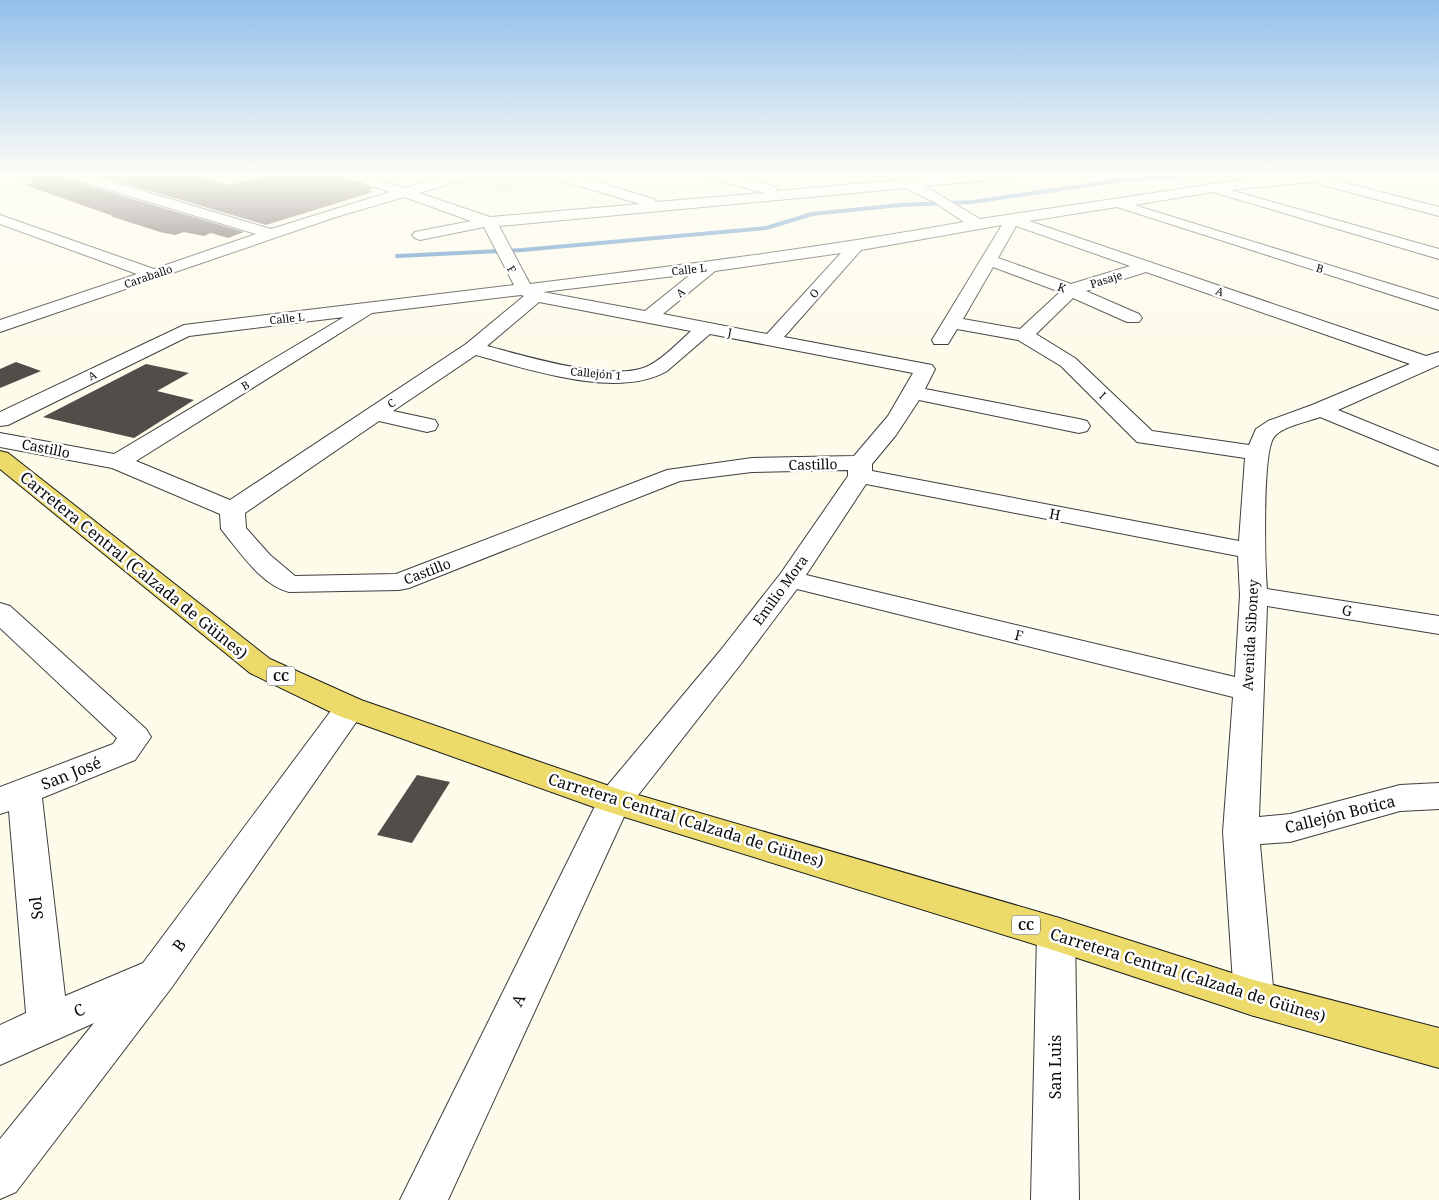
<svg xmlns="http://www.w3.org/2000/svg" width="1439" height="1200" viewBox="0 0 1439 1200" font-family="'Noto Serif',serif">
<rect width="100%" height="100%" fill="#fdfbea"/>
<!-- green -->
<polygon fill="#cae4b7" points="491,174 535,174 553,180 506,194 468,181"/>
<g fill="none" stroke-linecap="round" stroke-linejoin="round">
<!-- stream -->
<polyline stroke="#4180c0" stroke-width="4" points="397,256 522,250 766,228 812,214 900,205 972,202 1124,180 1213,174"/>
</g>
<!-- building -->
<g fill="#524d48">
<polygon points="23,174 62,174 65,179 244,232 228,238 211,233 204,236 184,232 175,235 160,232 110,216 113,216 25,185 36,182 22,178"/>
<polygon points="92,174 199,174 199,176 229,185 275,174 334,174 374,188 368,190 373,192 266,225"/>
<polygon points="16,362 41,371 0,388 0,369"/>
<polygon points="146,364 189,373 157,391 194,400 134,438 43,417"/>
<polygon points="417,775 450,782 412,843 377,835"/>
</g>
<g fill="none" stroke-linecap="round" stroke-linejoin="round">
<!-- minor casing -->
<g stroke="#3e3e3e" stroke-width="2">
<g id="minor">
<path d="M 64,174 L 85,174 L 271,229 L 390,192 L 345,177 L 343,174 L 363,174 L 405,188 L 454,174 L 476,174 L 474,177 L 419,193 L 490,217 L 640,204 L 550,177 L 548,174 L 570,174 L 654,199 L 656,202 L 764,193 L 707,177 L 705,174 L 727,174 L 776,187 L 777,191 L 969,174 L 1021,174 L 1014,178 L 925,186 L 980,219 L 1254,178 L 1310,174 L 1439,207 L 1439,216 L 1311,182 L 1230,190 L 1439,249 L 1439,259 L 1213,192 L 1134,205 L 1439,299 L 1439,310 L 1117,207 L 1029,221 L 1426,356 L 1439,352 L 1439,365 L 1338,410 L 1439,451 L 1439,466 L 1320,417 C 1307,422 1283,426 1274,437 C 1262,452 1265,565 1267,589 L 1439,616 L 1439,634 L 1267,606 L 1259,817 L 1290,814 L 1400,785 L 1439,783 L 1439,809 L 1400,811 L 1290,842 L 1260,844 L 1274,998 L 1268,1011 L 1254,1016 L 1240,1011 L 1234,998 L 1223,832 L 1233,697 L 797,589 L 740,665 L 628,808 L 448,1200 L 400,1200 L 602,792 L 720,651 L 781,573 L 848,476 L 848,470 L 752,472 L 680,481 L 409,588 L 399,590 L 289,592 C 262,585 242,555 225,534 L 221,529 L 220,514 L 112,468 L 0,447 L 0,433 L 114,454 L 344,317 L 189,336 L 8,425 L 0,426 L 0,412 L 184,325 L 514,285 L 484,227 L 420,240 L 415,238 L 412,235 L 415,232 L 471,221 L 404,197 L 336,217 L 0,332 L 0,320 L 137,274 L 0,224 L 0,215 L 154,269 L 256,234 L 66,177 ZM 906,188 L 934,202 L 964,222 C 820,248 675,266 530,284 L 499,226 ZM 1002,225 L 932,340 L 934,344 L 948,344 L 957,329 L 1018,340 L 1061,366 L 1137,442 L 1245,458 L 1239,541 L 872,471 L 872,464 L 896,435 L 919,400 L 1079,433 L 1087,431 L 1090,426 L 1087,421 L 1079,419 L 925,389 L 935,369 L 932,365 L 784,337 L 861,250 ZM 1016,226 L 1130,266 L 1071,284 L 998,258 ZM 841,253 L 767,334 L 663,314 L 715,271 ZM 993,267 L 1060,292 L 1020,329 L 963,319 ZM 1146,272 L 1410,364 L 1312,405 L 1268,421 L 1256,429 L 1249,445 L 1152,431 L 1075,358 L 1036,334 L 1073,298 L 1127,322 L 1139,322 L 1142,318 L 1139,314 L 1086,291 ZM 691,274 L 645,311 L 543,292 ZM 521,295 L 524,296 L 466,344 L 230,500 L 136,461 L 372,313 ZM 539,302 L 691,331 C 678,343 663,359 646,367 C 610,382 525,356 487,346 ZM 710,334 L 913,373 L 888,416 L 854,456 L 752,458 L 667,470 L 396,574 L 295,576 L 270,555 L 246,528 L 245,513 L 379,421 L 427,432 L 435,430 L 438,425 L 435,420 L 393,411 L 476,355 C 527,369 618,400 667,371 ZM 866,484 L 1238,556 L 1240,595 L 1235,677 L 806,575 Z"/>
<polygon points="0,603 10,606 146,729 151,737 135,760 42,798 65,996 143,963 339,700 350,697 361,700 366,708 172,987 16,1192 0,1199 0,1139 94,1023 0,1065 0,1025 26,1013 9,811 0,814 0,787 113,744 117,738 0,628"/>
<polygon points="1056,917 1070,922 1075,934 1079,1200 1031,1200 1037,934 1042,922"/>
</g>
</g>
<!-- major casing -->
<g stroke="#1c1c1c" stroke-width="2">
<polygon id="major" points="0,451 8,453 270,659 361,700 621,790 1056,917 1254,980 1439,1028 1439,1068 1254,1016 1056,951 602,810 339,716 250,673 0,469"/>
</g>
<!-- minor -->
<use href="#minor" fill="#fff" fill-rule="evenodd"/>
<!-- major -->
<use href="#major" fill="#ecdb6b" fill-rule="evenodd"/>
</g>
<!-- sky -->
<linearGradient id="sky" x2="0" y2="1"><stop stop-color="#93c0eb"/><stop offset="0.51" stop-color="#fefdf6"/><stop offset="1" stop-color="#fefdf6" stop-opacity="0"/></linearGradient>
<rect width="1439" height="342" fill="url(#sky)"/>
<g text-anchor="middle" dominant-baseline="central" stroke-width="5" stroke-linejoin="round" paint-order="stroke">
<!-- far-street labels -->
<g font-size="11" fill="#0b0b0b" stroke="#fff">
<text transform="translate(1320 268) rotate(17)">B</text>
<text transform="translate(512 269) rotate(60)">F</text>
<text transform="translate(689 269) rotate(-7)">Calle L</text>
<text transform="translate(148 276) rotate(-19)">Caraballo</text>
<text transform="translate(1106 279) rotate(-17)">Pasaje</text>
<text transform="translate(1062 287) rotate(20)">K</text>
<text transform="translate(1220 291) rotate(19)">A</text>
<text transform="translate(680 292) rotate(-40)">A</text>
<text transform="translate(814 293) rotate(-48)">O</text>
<text transform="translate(287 318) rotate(-7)">Calle L</text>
<text transform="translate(730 332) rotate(10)">J</text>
<text transform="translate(596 373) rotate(5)">Callejón 1</text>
<text transform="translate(92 375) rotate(-26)">A</text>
<text transform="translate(245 385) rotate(-31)">B</text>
<text transform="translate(1103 395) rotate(43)">I</text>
<text transform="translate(391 403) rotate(-34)">C</text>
</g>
<!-- shield labels -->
<g fill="#fff" stroke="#545454" stroke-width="1">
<rect x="267" y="666.5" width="28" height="19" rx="4"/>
<rect x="1012" y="915.5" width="28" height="19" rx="4"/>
</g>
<g font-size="12" font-weight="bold" fill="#0b0b0b">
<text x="281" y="676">CC</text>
<text x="1026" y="925">CC</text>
</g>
<!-- street labels -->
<g font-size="14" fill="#0b0b0b" stroke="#fff">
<text transform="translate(46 448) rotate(11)">Castillo</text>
<text transform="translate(813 464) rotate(-1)">Castillo</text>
<text transform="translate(1055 514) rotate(11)">H</text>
<text transform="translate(427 571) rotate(-21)">Castillo</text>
<text transform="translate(780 590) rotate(-54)">Emilio Mora</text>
<text transform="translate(1347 610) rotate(9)">G</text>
<text transform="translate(1019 635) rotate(14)">F</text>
<text transform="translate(1250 635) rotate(-87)">Avenida Siboney</text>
</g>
<!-- near-street labels -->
<g font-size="16" fill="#0b0b0b" stroke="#fff">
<text transform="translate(134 565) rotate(39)">Carretera Central (Calzada de Güines)</text>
<text transform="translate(71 773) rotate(-22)">San José</text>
<text transform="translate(1340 814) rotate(-14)">Callejón Botica</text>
<text transform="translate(686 820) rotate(17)">Carretera Central (Calzada de Güines)</text>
<text transform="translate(36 908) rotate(-96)">Sol</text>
<text transform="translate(179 945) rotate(-54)">B</text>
<text transform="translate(1188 975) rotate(17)">Carretera Central (Calzada de Güines)</text>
<text transform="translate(518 1000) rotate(-65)">A</text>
<text transform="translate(79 1010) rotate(-25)">C</text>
<text transform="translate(1055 1067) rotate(-90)">San Luis</text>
</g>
</g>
</svg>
